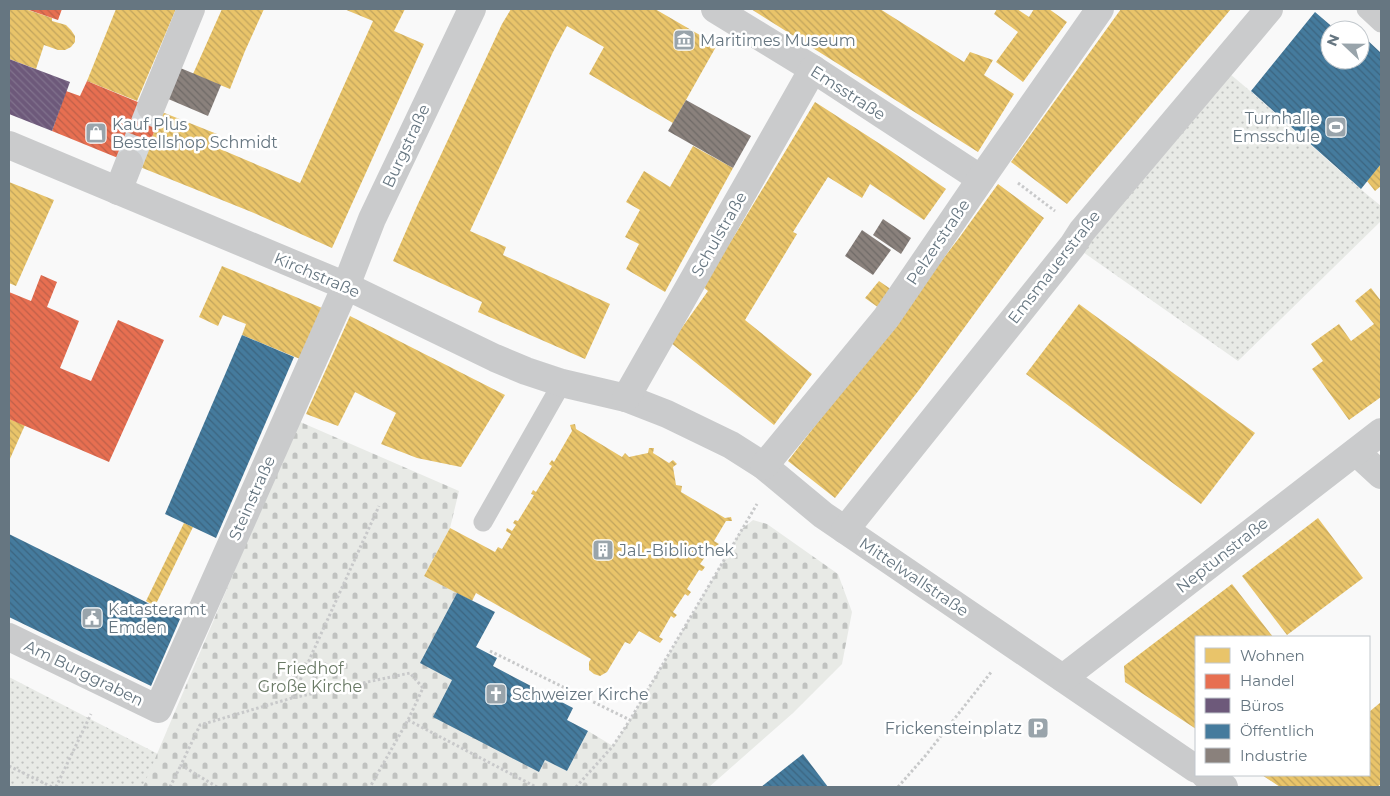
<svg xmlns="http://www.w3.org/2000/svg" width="1390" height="796" viewBox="0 0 1390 796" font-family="Montserrat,sans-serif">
<defs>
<pattern id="grass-dots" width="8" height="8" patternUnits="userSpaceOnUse" patternTransform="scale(1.25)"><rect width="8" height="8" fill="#e8eae6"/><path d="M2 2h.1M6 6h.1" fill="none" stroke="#c0c2c0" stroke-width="1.8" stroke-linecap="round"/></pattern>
<pattern id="cemetery-stones" width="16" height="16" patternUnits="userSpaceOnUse" patternTransform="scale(1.25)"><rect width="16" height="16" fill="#e8eae6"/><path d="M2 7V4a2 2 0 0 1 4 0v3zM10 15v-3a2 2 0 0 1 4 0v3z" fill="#c0c2c0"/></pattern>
<pattern id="homes-back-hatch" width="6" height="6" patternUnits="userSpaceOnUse" patternTransform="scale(1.25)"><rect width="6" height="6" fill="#e9c46a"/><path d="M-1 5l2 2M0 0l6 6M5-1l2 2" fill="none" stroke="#c1a45d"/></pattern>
<pattern id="shops-back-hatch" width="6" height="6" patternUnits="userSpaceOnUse" patternTransform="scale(1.25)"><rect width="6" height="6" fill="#e76f51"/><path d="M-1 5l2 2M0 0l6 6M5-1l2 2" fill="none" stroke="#bf6049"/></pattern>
<pattern id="offices-back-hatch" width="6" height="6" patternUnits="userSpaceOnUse" patternTransform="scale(1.25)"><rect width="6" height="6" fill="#6d597a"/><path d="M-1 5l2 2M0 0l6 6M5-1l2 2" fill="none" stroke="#81728d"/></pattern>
<pattern id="public-back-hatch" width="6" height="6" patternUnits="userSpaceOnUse" patternTransform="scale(1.25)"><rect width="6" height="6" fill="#457b9d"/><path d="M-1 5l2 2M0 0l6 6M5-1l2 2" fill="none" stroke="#3c6580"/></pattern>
<pattern id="industry-back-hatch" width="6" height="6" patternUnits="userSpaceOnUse" patternTransform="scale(1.25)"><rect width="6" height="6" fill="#8a817c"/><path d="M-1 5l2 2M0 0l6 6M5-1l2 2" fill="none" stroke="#6f6a67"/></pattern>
</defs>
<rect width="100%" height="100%" fill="#f9f9f9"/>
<!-- grass -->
<g fill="url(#grass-dots)">
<path d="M 1220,66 C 1276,111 1326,161 1381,206 L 1381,221 L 1238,361 L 1073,245 Z"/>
<polygon points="9,677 158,754 143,787 9,787"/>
</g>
<!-- cemetery -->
<polygon fill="url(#cemetery-stones)" points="298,421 459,491 450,528 424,576 457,593 421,663 452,680 539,772 545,760 567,771 588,731 613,746 630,720 742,529 753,520 767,524 838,574 852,612 842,664 793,713 709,787 143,787"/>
<!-- homes -->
<g fill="url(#homes-back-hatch)">
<polygon points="9,9 25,9 52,18 52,21 66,25 71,30 75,36 75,42 71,47 65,50 58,50 44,45 36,69 9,59"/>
<polygon points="116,9 176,9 137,101 87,81"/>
<polygon points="222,9 264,9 245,51 230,89 193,74"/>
<polygon points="344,9 405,9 394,31 424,44 332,248 254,213 140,167 162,112 217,134 213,146 300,183 373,21"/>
<polygon points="511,9 655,9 717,45 673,123 589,74 604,47 567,26 553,52 470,231 506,247 503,255 610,304 585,359 478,312 482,302 393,261 417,206 502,24"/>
<polygon points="751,9 880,9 964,62 970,52 993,60 984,75 1014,94 978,152"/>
<polygon points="997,9 1017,9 1029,17 1034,9 1049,9 1067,22 1023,82 996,62 1018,32 994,14"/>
<polygon points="1121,9 1231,9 1067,204 1011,162"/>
<polygon points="815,102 891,151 946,189 924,220 870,184 862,198 828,177 793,232 797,234 745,320 812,374 774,425 671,343 708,291 702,286 736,233"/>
<polygon points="693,146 733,168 665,292 626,269 639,244 625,237 640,210 626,202 644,171 670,187"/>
<polygon points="1381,164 1381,186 1375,191 1367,181"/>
<polygon points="9,182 54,200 16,286 9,283"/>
<polygon points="998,184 1044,218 919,390 835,498 788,461 959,238"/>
<polygon points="222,266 322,308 300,359 242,335 246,324 223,315 218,326 199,317"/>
<polygon points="879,281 892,290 879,308 865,298"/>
<polygon points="1371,288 1381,301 1381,397 1349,420 1312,369 1323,361 1311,344 1339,324 1351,341 1374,324 1355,301"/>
<polygon points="1079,304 1255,433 1201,504 1026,374"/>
<polygon points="350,316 505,395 461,467 417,458 381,444 396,413 355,392 338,426 306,414"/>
<polygon points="9,419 25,425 9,461"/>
<polygon points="575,424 576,429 622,457 625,453 629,457 648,453 649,448 654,448 653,453 669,463 673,460 677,464 673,467 676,485 682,486 681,492 725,518 731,517 732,521 726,521 714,541 719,544 716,548 713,546 700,564 705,567 702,571 699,570 687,589 691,592 688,596 685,594 673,612 677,615 674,618 671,616 659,637 663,639 660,643 639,631 630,644 625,642 607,672 600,676 594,674 589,670 589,662 591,659 476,593 472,601 424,576 450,528 495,552 498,547 502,549 511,534 506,531 507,528 512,531 516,525 513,523 515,520 518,521 534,495 531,494 533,490 536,492 552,466 549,464 552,460 554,462 572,431 570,425"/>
<polygon points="1318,518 1363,578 1287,635 1242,576"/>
<polygon points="184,523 193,527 155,606 146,601"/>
<polygon points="1232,584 1273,637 1196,637 1196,729 1125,682 1124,666"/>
<polygon points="1381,702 1381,784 1377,787 1280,787 1262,775 1369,775 1369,712"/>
</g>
<!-- shops -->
<g fill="url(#shops-back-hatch)">
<polygon points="26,9 62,9 58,20"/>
<polygon points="87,81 162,112 140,167 52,131 66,91 80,96"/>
<polygon points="41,275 57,282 47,307 79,321 60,368 91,381 118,320 164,340 109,462 9,419 9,292 31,301"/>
</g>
<!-- offices -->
<polygon fill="url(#offices-back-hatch)" points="9,59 70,82 52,131 9,114"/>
<!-- public -->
<g fill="url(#public-back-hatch)">
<polygon points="1315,12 1336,30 1330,30 1330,60 1360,60 1360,42 1364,37 1381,53 1381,164 1361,189 1251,91"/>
<polygon points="242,335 294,357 216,538 165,514"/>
<polygon points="9,534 180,619 151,686 9,617"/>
<polygon points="457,593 495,612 476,647 497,658 493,666 573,708 567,720 588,731 567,771 545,760 539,772 433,717 452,680 420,663"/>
<polygon points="803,754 828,787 761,787"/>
</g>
<!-- industry -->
<g fill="url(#industry-back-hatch)">
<polygon points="178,67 221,85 208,116 166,98"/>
<polygon points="686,100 751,136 733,168 668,131"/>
<polygon points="883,219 911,238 901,254 873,235"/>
<polygon points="862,230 891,250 873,275 845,256"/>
</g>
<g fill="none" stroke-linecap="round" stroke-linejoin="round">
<!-- minor-tunnel -->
<polyline stroke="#d4d8db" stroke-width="28" stroke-dasharray="28 14" stroke-linecap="butt" points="129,163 151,107"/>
<!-- path -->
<g stroke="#c8c9ca" stroke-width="3" stroke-dasharray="2.5 2.5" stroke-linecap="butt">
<polyline points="1018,183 1055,211"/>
<polyline points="490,651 630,720"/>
<polyline points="292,698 379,506"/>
<polyline points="408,720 536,787"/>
<polyline points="9,766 52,787"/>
<polyline points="56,787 91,714"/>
<polyline points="170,787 181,765"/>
<polyline points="217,787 181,765 200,725 292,698 410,673 423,688 408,720 370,787"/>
<polyline points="576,787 613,746 630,720 757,504"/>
<polyline points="898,787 926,755 992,671"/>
</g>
<!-- service -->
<g stroke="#cacbcc" stroke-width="19">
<polyline points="1366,9 1381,23"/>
<polyline points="483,522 562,383"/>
</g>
<!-- minor -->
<g stroke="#cacbcc" stroke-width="28">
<polyline points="715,9 813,69 981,179"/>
<polyline points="151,107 191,9"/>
<polyline points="9,145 346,286 495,358 526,371 562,383 626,398 667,414 731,445 764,466 823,515 1196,769"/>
<polyline points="118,191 129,163"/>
<polyline points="626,398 813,69"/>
<polyline points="1356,452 1381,475"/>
<polyline points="764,466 886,318 981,179 1100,9"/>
<polyline points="845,530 1073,245 1082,231 1269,9"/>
<polyline points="9,637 158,709 346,286 372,219 472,9"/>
<polyline points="1063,678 1381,432"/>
<polyline points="1205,775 1224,787"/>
</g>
</g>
<!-- icons -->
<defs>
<g id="museum-square" transform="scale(1.125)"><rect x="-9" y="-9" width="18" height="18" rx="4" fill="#99a4ab" stroke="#fff"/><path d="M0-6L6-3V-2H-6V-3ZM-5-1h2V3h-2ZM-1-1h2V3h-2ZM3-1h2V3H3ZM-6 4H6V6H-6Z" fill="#fff"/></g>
<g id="stadium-square" transform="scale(1.125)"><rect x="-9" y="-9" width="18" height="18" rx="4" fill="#99a4ab" stroke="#fff"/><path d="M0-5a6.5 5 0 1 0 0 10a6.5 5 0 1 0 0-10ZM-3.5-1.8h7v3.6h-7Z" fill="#fff"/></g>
<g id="shop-square" transform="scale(1.125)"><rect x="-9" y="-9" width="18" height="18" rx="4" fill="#99a4ab" stroke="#fff"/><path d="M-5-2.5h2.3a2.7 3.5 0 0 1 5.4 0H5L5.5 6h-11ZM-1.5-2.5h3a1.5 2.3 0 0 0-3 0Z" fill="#fff"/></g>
<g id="building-square" transform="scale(1.125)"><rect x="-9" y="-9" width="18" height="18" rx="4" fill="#99a4ab" stroke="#fff"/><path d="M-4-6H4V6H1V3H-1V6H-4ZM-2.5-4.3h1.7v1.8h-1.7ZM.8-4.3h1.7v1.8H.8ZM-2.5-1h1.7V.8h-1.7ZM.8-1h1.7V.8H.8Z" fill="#fff"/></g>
<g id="civic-square" transform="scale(1.125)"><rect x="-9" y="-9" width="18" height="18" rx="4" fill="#99a4ab" stroke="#fff"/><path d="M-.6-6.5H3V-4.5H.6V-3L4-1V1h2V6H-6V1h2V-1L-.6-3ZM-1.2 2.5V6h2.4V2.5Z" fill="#fff"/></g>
<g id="church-square" transform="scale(1.125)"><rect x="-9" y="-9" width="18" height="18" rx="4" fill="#99a4ab" stroke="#fff"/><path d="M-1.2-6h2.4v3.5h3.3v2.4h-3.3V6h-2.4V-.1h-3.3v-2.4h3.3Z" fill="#fff"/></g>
<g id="parking-square" transform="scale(1.125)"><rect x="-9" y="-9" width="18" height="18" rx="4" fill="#99a4ab" stroke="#fff"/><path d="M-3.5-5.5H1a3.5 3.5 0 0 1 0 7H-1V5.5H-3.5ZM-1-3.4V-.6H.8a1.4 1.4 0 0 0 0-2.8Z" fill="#fff"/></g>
</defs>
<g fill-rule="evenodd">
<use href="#museum-square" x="684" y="40"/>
<use href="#stadium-square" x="1336" y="127"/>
<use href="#shop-square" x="96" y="133"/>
<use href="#building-square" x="603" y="550"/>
<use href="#civic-square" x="92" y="618"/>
<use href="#church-square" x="496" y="694"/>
<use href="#parking-square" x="1038" y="728"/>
</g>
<g text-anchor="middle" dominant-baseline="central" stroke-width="5" stroke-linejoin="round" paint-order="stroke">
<!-- poi labels -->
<g font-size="16" fill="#667681" stroke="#fff" text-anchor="start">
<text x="700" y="40">Maritimes Museum</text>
<text x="1320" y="118" text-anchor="end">Turnhalle<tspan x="1320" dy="18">Emsschule</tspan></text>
<text x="112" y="124">Kauf Plus<tspan x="112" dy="18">Bestellshop Schmidt</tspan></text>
<text x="619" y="550">JaL-Bibliothek</text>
<text x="108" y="609">Katasteramt<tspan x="108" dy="18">Emden</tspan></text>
<text x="512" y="694">Schweizer Kirche</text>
<text x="1022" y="728" text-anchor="end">Frickensteinplatz</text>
</g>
<!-- street labels -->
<g font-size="16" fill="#667681" stroke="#fff">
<text transform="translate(848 93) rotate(33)">Emsstraße</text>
<text transform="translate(406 146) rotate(-65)">Burgstraße</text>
<text transform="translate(719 234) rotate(-60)">Schulstraße</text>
<text transform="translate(938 242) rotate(-56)">Pelzerstraße</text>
<text transform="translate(1054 267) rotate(-52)">Emsmauerstraße</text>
<text transform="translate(317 275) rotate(23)">Kirchstraße</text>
<text transform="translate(252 498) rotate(-66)">Steinstraße</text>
<text transform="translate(1222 555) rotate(-38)">Neptunstraße</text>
<text transform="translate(914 577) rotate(34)">Mittelwallstraße</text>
<text transform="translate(84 673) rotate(26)">Am Burggraben</text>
</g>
<!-- park labels -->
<g font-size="16" fill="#697965" stroke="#fff">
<text x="310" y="668">Friedhof<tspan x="310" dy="18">Große Kirche</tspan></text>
</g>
</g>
<!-- border -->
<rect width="1390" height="796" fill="none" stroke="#667681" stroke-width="20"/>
<!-- legend -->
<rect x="1195" y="636" width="175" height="140" fill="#ffffff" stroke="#c2c8cd"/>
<rect x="1205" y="648" width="25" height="15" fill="#e9c46a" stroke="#c2c8cd"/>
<text x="1240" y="661" font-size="15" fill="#667681">Wohnen</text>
<rect x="1205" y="674" width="25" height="15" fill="#e76f51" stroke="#c2c8cd"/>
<text x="1240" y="686" font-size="15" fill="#667681">Handel</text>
<rect x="1205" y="698" width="25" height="15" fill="#6d597a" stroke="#c2c8cd"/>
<text x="1240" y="711" font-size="15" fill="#667681">Büros</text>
<rect x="1205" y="724" width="25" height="15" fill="#457b9d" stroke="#c2c8cd"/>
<text x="1240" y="736" font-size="15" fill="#667681">Öffentlich</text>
<rect x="1205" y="748" width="25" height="15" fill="#8a817c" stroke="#c2c8cd"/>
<text x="1240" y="761" font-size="15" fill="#667681">Industrie</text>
<!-- north arrow -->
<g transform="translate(1345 45) rotate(292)"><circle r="24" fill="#ffffff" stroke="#c2c8cd"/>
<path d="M0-4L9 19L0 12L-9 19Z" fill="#99a4ab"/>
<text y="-8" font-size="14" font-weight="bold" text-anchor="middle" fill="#667681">N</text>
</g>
</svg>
